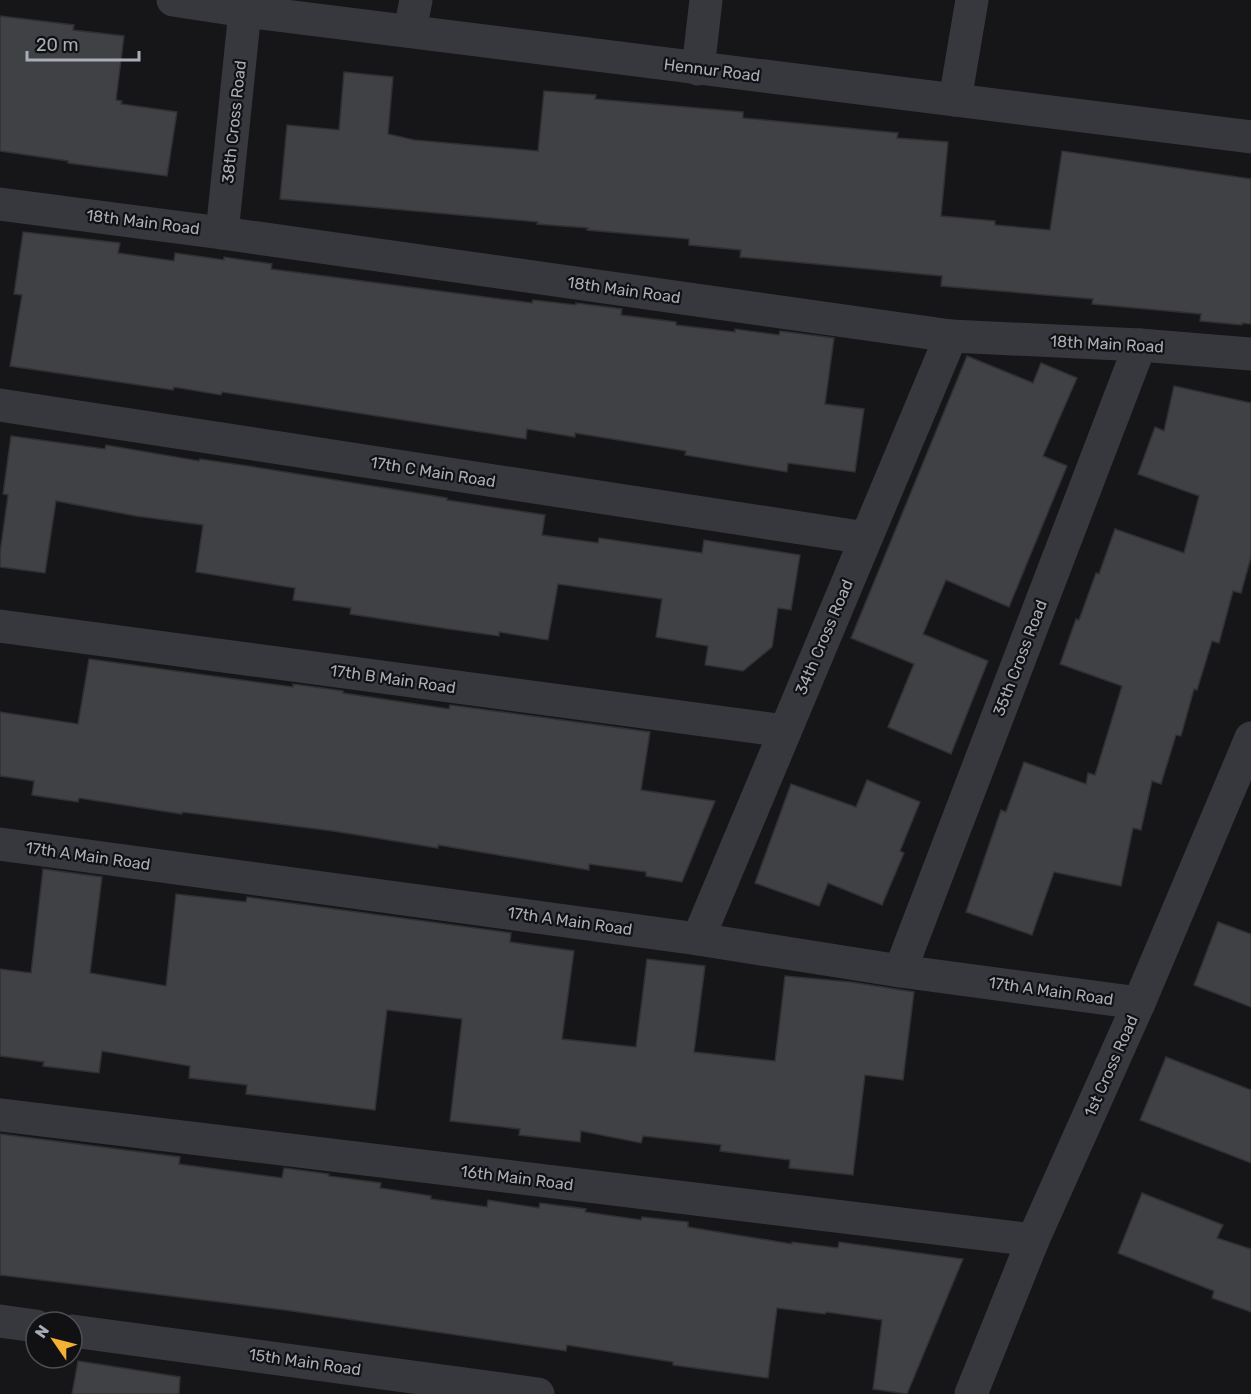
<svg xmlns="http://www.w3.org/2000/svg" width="1251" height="1394" viewBox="0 0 1251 1394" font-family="Rubik,sans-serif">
<rect width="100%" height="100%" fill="#161618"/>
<!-- building -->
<g fill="#404145" stroke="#303034" stroke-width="1.5">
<polygon points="0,16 74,25 73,30 124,36 116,100 122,101 121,104 177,112 167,176 68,163 68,161 0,151"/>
<polygon points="344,72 393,77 388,134 414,140 538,151 544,91 596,95 595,99 743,112 743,118 898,133 897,138 948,142 941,216 995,221 995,225 1050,230 1062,151 1251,179 1251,324 1242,323 1242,325 1200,321 1201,314 1092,304 1093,299 941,286 942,276 740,257 741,250 689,245 689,239 587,230 588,228 537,224 538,222 280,199 287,125 339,130"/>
<polygon points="23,232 120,243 118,253 174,261 175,253 224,260 224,257 272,264 271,269 532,303 533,300 576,305 576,303 622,309 621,315 676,322 676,325 735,332 735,329 779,335 780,331 834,338 825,404 864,409 855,472 788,463 787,472 685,455 686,451 575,433 575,437 527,429 526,439 222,392 221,395 174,387 173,390 10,366 22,295 14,294"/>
<polygon points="967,356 1033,383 1041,363 1077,378 1043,456 1067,466 1009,607 946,580 923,634 988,661 951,754 888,727 914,664 851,638"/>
<polygon points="1174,386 1251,403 1251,557 1241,593 1233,591 1219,643 1212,641 1197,690 1194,689 1181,736 1176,735 1161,784 1152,781 1141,830 1133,828 1121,886 1054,872 1032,935 966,912 1001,810 1006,812 1024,762 1086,784 1088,773 1095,775 1122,686 1060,664 1076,619 1079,620 1096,573 1099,574 1115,529 1184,553 1199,496 1138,474 1155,427 1164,431"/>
<polygon points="11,436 105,449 106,445 199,461 200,459 248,466 447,498 447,500 545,515 542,535 598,543 599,538 702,553 704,540 800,555 791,610 778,608 772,647 743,671 705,665 708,646 656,637 662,599 558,584 548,640 499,632 499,636 449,629 350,614 351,608 293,600 295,588 196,572 203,525 136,516 56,501 45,573 0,567 0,553 8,495 3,494"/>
<polygon points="89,659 293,687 293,684 343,691 343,693 449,709 450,705 650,732 641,790 715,801 682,882 646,876 646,872 589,864 589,870 438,845 438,848 333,831 182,812 182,814 79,798 78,802 32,795 34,781 0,776 0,712 78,724"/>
<polygon points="867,780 920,802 900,851 904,853 882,905 828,883 819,906 755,883 791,784 856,807"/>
<polygon points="43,869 102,877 90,973 166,986 176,894 246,902 247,897 511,933 510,942 574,951 562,1039 636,1047 647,959 705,966 694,1052 775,1061 785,976 851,982 914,992 903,1080 865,1075 853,1175 789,1168 790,1160 720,1151 721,1145 643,1136 641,1143 581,1131 580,1142 519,1135 520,1129 450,1121 462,1019 387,1010 375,1110 246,1094 247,1085 189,1078 190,1066 102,1051 99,1073 43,1066 44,1062 0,1056 0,969 31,973"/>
<polygon points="1218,922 1251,934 1251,1007 1194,985"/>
<polygon points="1166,1057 1251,1090 1251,1163 1140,1120"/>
<polygon points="0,1134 180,1157 179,1164 282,1178 284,1168 329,1174 328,1176 381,1183 380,1188 431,1196 431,1199 487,1207 488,1200 539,1208 540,1203 586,1209 585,1212 641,1220 642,1217 688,1222 688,1227 792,1244 792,1242 838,1248 839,1242 963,1259 907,1394 873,1389 882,1320 826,1312 825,1314 777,1308 768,1378 673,1365 673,1362 567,1345 566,1351 285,1310 0,1275"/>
<polygon points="1142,1193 1223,1225 1217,1238 1251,1249 1251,1312 1212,1298 1214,1291 1118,1253"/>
<polygon points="78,1361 180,1377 179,1394 72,1394"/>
</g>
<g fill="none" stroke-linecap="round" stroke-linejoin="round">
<!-- minor -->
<g stroke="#37383d" stroke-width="33">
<polyline points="410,31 416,0"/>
<polyline points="698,69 706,0"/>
<polyline points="955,100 972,0"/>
<polyline points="0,204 222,233 951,336 1140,345 1251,354"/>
<polyline points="222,233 245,11"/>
<polyline points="0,405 866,538"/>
<polyline points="0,626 785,731"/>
<polyline points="0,844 698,939 900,971 1139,1003"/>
<polyline points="698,939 951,336"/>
<polyline points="900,971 1140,345"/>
<polyline points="0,1115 1033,1240"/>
<polyline points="0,1321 36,1326"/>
<polyline points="72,1331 538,1394"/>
</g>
<!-- tertiary -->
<g stroke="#37383d" stroke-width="33">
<polyline points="173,0 245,11 1251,137"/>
<polyline points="971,1394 1033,1240 1139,1003 1251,738"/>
</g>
</g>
<g text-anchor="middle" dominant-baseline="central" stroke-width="4.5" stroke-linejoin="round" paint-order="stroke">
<!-- street labels -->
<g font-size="16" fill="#a8adb8" stroke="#111113">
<text transform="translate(712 70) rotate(7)">Hennur Road</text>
<text transform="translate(234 122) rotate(-84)">38th Cross Road</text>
<text transform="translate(143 222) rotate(7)">18th Main Road</text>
<text transform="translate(624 290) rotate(8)">18th Main Road</text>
<text transform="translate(1107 344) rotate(3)">18th Main Road</text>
<text transform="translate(433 472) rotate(9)">17th C Main Road</text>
<text transform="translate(824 637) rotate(-67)">34th Cross Road</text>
<text transform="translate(1020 658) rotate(-69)">35th Cross Road</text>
<text transform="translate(393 679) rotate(8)">17th B Main Road</text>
<text transform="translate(88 856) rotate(8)">17th A Main Road</text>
<text transform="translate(570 921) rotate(8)">17th A Main Road</text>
<text transform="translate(1051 991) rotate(8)">17th A Main Road</text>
<text transform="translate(1111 1066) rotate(-66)">1st Cross Road</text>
<text transform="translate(517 1178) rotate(7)">16th Main Road</text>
<text transform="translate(305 1362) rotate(8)">15th Main Road</text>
</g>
</g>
<!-- north arrow -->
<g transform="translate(54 1340) rotate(305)"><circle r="28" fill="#111113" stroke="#4d4f55" stroke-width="1.5"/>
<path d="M0-4.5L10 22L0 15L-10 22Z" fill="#f2b134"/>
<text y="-9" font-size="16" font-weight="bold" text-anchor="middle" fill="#a8adb8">N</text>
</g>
<!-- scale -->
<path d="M27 51v9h112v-9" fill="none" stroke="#a8adb8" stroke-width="3"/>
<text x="36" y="51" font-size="18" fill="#a8adb8" stroke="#111113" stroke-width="4.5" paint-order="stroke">20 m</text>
</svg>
